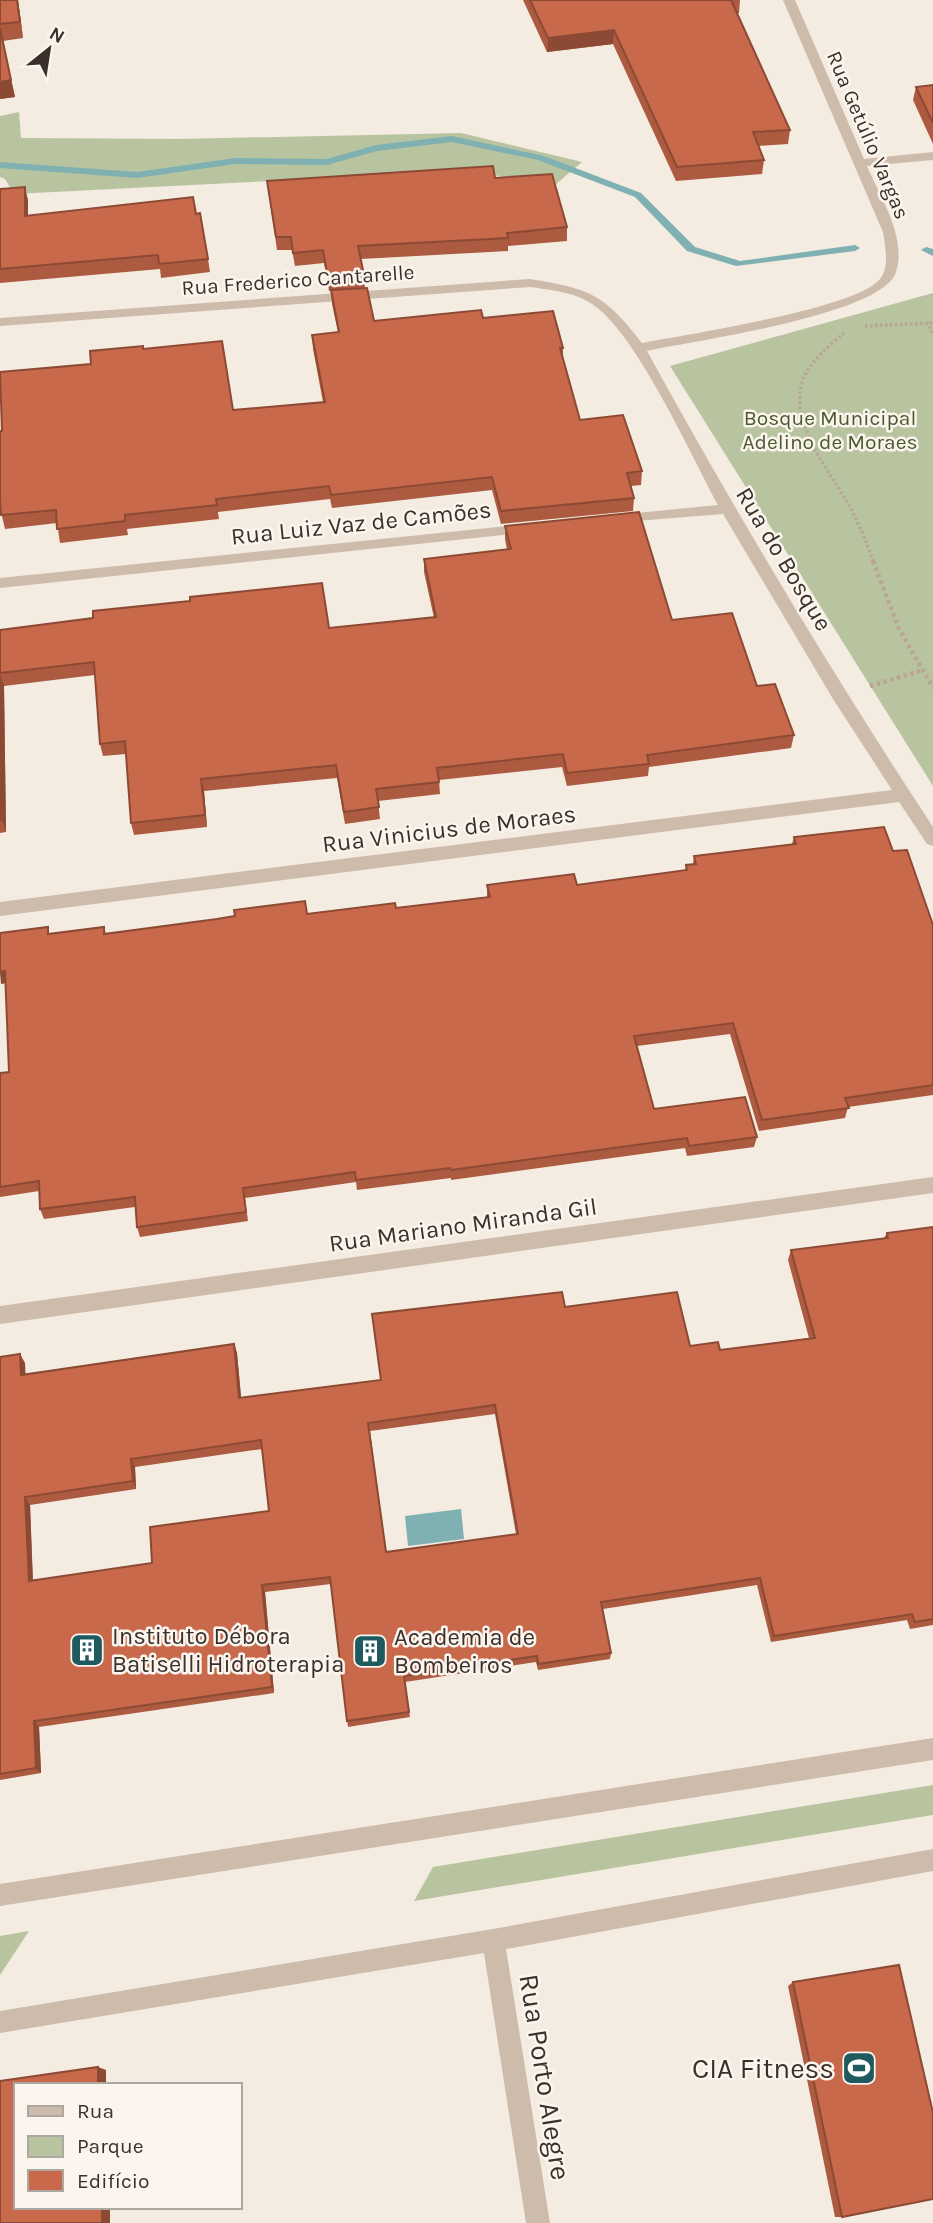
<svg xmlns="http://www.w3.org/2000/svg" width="933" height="2223" viewBox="0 0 933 2223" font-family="Karla,sans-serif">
<rect width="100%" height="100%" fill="#f4ebe1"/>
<!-- green -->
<g fill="#b8c4a0">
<polygon points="19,112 21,138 178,139 461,133 582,162 555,185 469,171 14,194 5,179 0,177 0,116"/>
<polygon points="933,293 933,786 670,366"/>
<polygon points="933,1785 933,1815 414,1901 433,1867"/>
<polygon points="29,1931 0,1975 0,1936"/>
</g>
<!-- water -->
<polygon fill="#7fb0b2" points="461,1509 464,1539 408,1546 405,1516"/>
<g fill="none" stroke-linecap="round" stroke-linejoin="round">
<!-- stream -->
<g fill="#7fb0b2" fill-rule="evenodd">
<polygon points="452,136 544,156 641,193 695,247 740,261 855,245 860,248 855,251 736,266 687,251 635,197 538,160 452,142 377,151 327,165 235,164 137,178 0,168 0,162 137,172 235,158 327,159 376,145"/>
<polygon points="926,247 933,249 933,256 921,250"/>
</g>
<!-- path-far1 -->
<g stroke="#b9a596" stroke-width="3.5" stroke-dasharray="2.5 2.5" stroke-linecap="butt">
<polyline points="927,322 933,333"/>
<polyline points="865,326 933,323"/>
<path d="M 844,333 C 827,348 802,367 800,392 C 796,433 832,474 851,509 C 860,526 867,544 874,563"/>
</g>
<!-- path -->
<g stroke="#b9a596" stroke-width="4.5" stroke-dasharray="3.5 3.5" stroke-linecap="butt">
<polyline points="873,561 899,629 933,688"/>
<polyline points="870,686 920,671"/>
</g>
<!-- minor -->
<g fill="#cdbbac" fill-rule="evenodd">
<path d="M 783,0 L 795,0 L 864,159 L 933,152 L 933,160 L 867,166 C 880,197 907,237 896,272 C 883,315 692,341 647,351 C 736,513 831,672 933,827 L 933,846 L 927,844 L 899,802 L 0,916 L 0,902 L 892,790 L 833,699 L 723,514 L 611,523 L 611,517 L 616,515 L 718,505 C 692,457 635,331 592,304 C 575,292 550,290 530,287 L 0,326 L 0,318 L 530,279 C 591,289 604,294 642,343 C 687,334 856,309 880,279 C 890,267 885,246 883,232 Z"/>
<polygon points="526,524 531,526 531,532 0,588 0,578"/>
<polygon points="933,1177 933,1193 0,1324 0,1306"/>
<polygon points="933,1738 933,1760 0,1906 0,1884"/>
<polygon points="933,1849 933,1871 506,1949 550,2223 526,2223 484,1953 0,2033 0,2011 493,1929"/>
</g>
</g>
<!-- wall -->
<g fill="#ac5a40" fill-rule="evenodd">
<polygon points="0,0 23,0 18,0 23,38 3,41 15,97 0,99"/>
<polygon points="523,0 740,0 739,13 737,13 790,130 788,144 758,146 764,160 762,174 676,181 613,44 547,52"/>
<polygon points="933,85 933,144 913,100 916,87"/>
<polygon points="495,178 567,227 567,241 508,246 508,251 361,259 364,275 365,288 374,321 483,318 563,348 563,359 580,420 642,471 641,485 631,486 634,498 633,511 501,524 492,490 332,508 330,499 218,512 219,519 127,529 128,535 60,543 57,523 5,529 1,512 0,512 0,431 2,431 91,364 143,349 233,410 323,402 313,349 312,335 338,332 332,304 331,291 329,291 324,263 295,266 292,250 277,250 267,181"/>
<polygon points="0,189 28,200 28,216 196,214 208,259 210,272 161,278 160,269 0,283"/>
<polygon points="505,526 672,620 757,686 794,735 791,748 649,767 648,776 567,786 562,767 439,780 440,794 378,801 380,819 345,824 337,778 204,791 207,827 134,835 131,823 126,754 103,756 100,744 95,675 4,686 6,832 0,833 0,630 329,628 434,618 424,572 424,559 507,550 505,539"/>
<polygon points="794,837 893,851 933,925 933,1095 848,1107 845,1118 759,1131 730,1034 637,1046 654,1109 757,1137 754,1147 687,1156 685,1148 451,1180 451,1178 357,1190 356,1182 245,1198 248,1221 140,1237 137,1227 135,1207 44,1219 40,1209 39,1191 0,1197 0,1073 9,1072 6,983 1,984 50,934 104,927 106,934 307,914 396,908 487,897 487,885 577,885 685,871 686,865 693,864 694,856 792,844"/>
<path d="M 933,1227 L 933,1625 L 910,1629 L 907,1620 L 771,1642 L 757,1585 L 603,1609 L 611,1653 L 610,1659 L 538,1670 L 536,1662 L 405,1682 L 410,1717 L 348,1727 L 331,1584 L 265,1592 L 274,1693 L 39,1727 L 41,1773 L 0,1780 L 0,1357 L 25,1363 L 25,1374 L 234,1344 L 237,1353 L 241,1398 L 381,1380 L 565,1307 L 690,1346 L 720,1350 L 809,1338 L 788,1260 L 791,1250 L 884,1238 L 887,1233 ZM 495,1414 L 516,1534 L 386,1552 L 370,1431 ZM 262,1449 L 269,1511 L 152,1563 L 33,1581 L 30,1505 L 136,1489 L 135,1467 Z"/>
<polygon points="793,1982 842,2217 835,2217 788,1986"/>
</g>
<!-- shaded-wall -->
<g fill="#8c4a34">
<polygon points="17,0 18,0 23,38 20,22"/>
<polygon points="614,30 613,44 547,52 548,38"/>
<polygon points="11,80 15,97 0,99 0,82"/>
<polygon points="25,187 28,200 28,230 25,216"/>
<polygon points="0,674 4,686 6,832 2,820"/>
<polygon points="201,779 204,791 207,827 205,815"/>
<polygon points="5,971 9,982 1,984 0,972"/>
<polygon points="234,1344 237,1353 242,1407 239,1398"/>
<polygon points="20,1354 25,1363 26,1384 21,1375"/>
<polygon points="131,1459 135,1467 136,1489 133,1481"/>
<polygon points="25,1497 30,1505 33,1588 29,1581"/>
<polygon points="262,1585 265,1592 274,1693 272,1687"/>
<polygon points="34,1721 39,1727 41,1773 36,1768"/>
<polygon points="98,2067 106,2070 106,2085 98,2085"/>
<rect x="102" y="2207" width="8" height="16"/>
</g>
<!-- building -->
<g fill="#c8694b" stroke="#8c4a34" stroke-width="2" fill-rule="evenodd">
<polygon points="0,0 17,0 20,22 0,24"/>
<polygon points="530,0 731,0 790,130 753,132 764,160 677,167 614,30 548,38"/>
<polygon points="0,28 11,80 0,82"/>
<polygon points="933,85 933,123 916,87"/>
<polygon points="493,166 495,178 552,174 567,227 507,233 508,238 358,246 364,275 328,278 323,250 293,253 291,237 276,237 267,181"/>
<polygon points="25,187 25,216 193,197 196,214 200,213 208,259 159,264 158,255 0,269 0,189"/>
<polygon points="367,288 374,321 481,310 483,318 553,311 563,348 560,348 580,420 623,415 642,471 627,473 634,498 501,511 492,477 331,495 329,486 216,499 217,505 125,515 125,521 57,529 56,510 1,515 0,498 0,431 2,431 0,372 91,364 90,351 143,346 143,349 222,341 233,410 325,402 312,335 339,332 331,290"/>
<polygon points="639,512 672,620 732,613 757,686 775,684 794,735 647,755 649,764 567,773 563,754 437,768 439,782 376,789 379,807 344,812 336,765 201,779 205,815 131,823 125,741 100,744 94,662 0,673 0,630 93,618 93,611 190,601 190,597 322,583 329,628 436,617 424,559 511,549 505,526"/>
<polygon points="0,691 2,820 0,820"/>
<polygon points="884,827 893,851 907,850 933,925 933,1085 845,1098 849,1108 762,1120 733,1023 634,1036 654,1109 745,1097 757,1137 689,1146 687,1138 451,1170 450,1168 356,1180 355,1172 243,1188 246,1212 137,1227 135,1197 40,1209 39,1181 0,1187 0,1073 9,1072 5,971 0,972 0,933 48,927 48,934 104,927 104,934 217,919 235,916 234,910 305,901 307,914 395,903 396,908 490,897 487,885 574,874 577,885 687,870 686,865 696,864 694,856 796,844 794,837"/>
<path d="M 933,1227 L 933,1619 L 915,1622 L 912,1614 L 774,1636 L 760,1578 L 601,1602 L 611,1653 L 538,1664 L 537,1656 L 404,1676 L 409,1712 L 347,1721 L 330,1577 L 262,1585 L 272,1687 L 34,1721 L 36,1768 L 0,1774 L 0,1357 L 20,1354 L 21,1375 L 234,1344 L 239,1398 L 381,1380 L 372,1314 L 562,1292 L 565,1307 L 677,1292 L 690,1346 L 718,1342 L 720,1350 L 815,1338 L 791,1250 L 888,1238 L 887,1233 ZM 495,1405 L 518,1534 L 386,1552 L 368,1423 ZM 261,1440 L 269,1511 L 150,1527 L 152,1563 L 29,1581 L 25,1497 L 133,1481 L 131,1459 Z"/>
<polygon points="899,1965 933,2113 933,2199 842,2217 793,1982"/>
<polygon points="98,2067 98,2085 16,2085 16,2207 102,2207 102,2223 0,2223 0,2081"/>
</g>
<!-- icons -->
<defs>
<g id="building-square" transform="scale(1.75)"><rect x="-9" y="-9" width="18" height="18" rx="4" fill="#1f5a5e" stroke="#fbf5ee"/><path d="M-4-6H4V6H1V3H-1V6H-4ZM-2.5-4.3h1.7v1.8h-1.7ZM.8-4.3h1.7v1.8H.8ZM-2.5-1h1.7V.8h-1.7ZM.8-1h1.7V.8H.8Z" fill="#fff"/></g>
<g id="stadium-square" transform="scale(1.75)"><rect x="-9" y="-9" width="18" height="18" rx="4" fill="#1f5a5e" stroke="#fbf5ee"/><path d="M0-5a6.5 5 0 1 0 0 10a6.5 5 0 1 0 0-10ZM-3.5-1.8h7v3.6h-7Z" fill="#fff"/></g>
</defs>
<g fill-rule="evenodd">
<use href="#building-square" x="87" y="1650"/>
<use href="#building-square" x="370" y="1651"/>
<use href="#stadium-square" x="859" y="2068"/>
</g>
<g text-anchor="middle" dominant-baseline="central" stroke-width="5" stroke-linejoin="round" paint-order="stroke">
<!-- far-street labels -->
<g font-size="21" fill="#3b302b" stroke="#fbf5ee">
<text transform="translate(868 135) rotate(67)">Rua Getúlio Vargas</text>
<text transform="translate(298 280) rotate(-4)">Rua Frederico Cantarelle</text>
</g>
<!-- far-park labels -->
<g font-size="21" fill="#4a5a2e" stroke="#fbf5ee">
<text x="830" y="418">Bosque Municipal<tspan x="830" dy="24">Adelino de Moraes</tspan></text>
</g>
<!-- street labels -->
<g font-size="24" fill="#3b302b" stroke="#fbf5ee">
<text transform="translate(361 523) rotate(-6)">Rua Luiz Vaz de Camões</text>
<text transform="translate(784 559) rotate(59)">Rua do Bosque</text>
<text transform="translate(449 829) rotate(-7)">Rua Vinicius de Moraes</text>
<text transform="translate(463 1225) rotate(-8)">Rua Mariano Miranda Gil</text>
</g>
<!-- poi labels -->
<g font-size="24" fill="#3b302b" stroke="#fbf5ee" text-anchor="start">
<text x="112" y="1636">Instituto Débora<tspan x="112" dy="28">Batiselli Hidroterapia</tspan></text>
<text x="394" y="1637">Academia de<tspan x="394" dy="28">Bombeiros</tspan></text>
</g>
<!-- near-poi labels -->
<g font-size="28" fill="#3b302b" stroke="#fbf5ee" text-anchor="end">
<text x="834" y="2068">CIA Fitness</text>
</g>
<!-- near-street labels -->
<g font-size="28" fill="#3b302b" stroke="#fbf5ee">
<text transform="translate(545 2077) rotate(81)">Rua Porto Alegre</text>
</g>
</g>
<!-- legend -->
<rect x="14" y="2083" width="228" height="126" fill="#fbf5ee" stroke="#aea6a0" stroke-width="2"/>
<rect x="28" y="2106" width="35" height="10" fill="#cdbbac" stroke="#aea6a0" stroke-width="2"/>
<text x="77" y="2118" font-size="21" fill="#3b302b">Rua</text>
<rect x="28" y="2136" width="35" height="21" fill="#b8c4a0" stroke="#aea6a0" stroke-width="2"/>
<text x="77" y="2153" font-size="21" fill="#3b302b">Parque</text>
<rect x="28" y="2170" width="35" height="21" fill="#c8694b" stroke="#aea6a0" stroke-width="2"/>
<text x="77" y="2188" font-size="21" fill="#3b302b">Edifício</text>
<!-- north arrow -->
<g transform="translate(49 49) rotate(30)" stroke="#fbf5ee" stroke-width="5" paint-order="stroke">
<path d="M0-5L12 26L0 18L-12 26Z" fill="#3b302b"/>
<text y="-10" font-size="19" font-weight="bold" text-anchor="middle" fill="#3b302b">N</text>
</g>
</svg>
